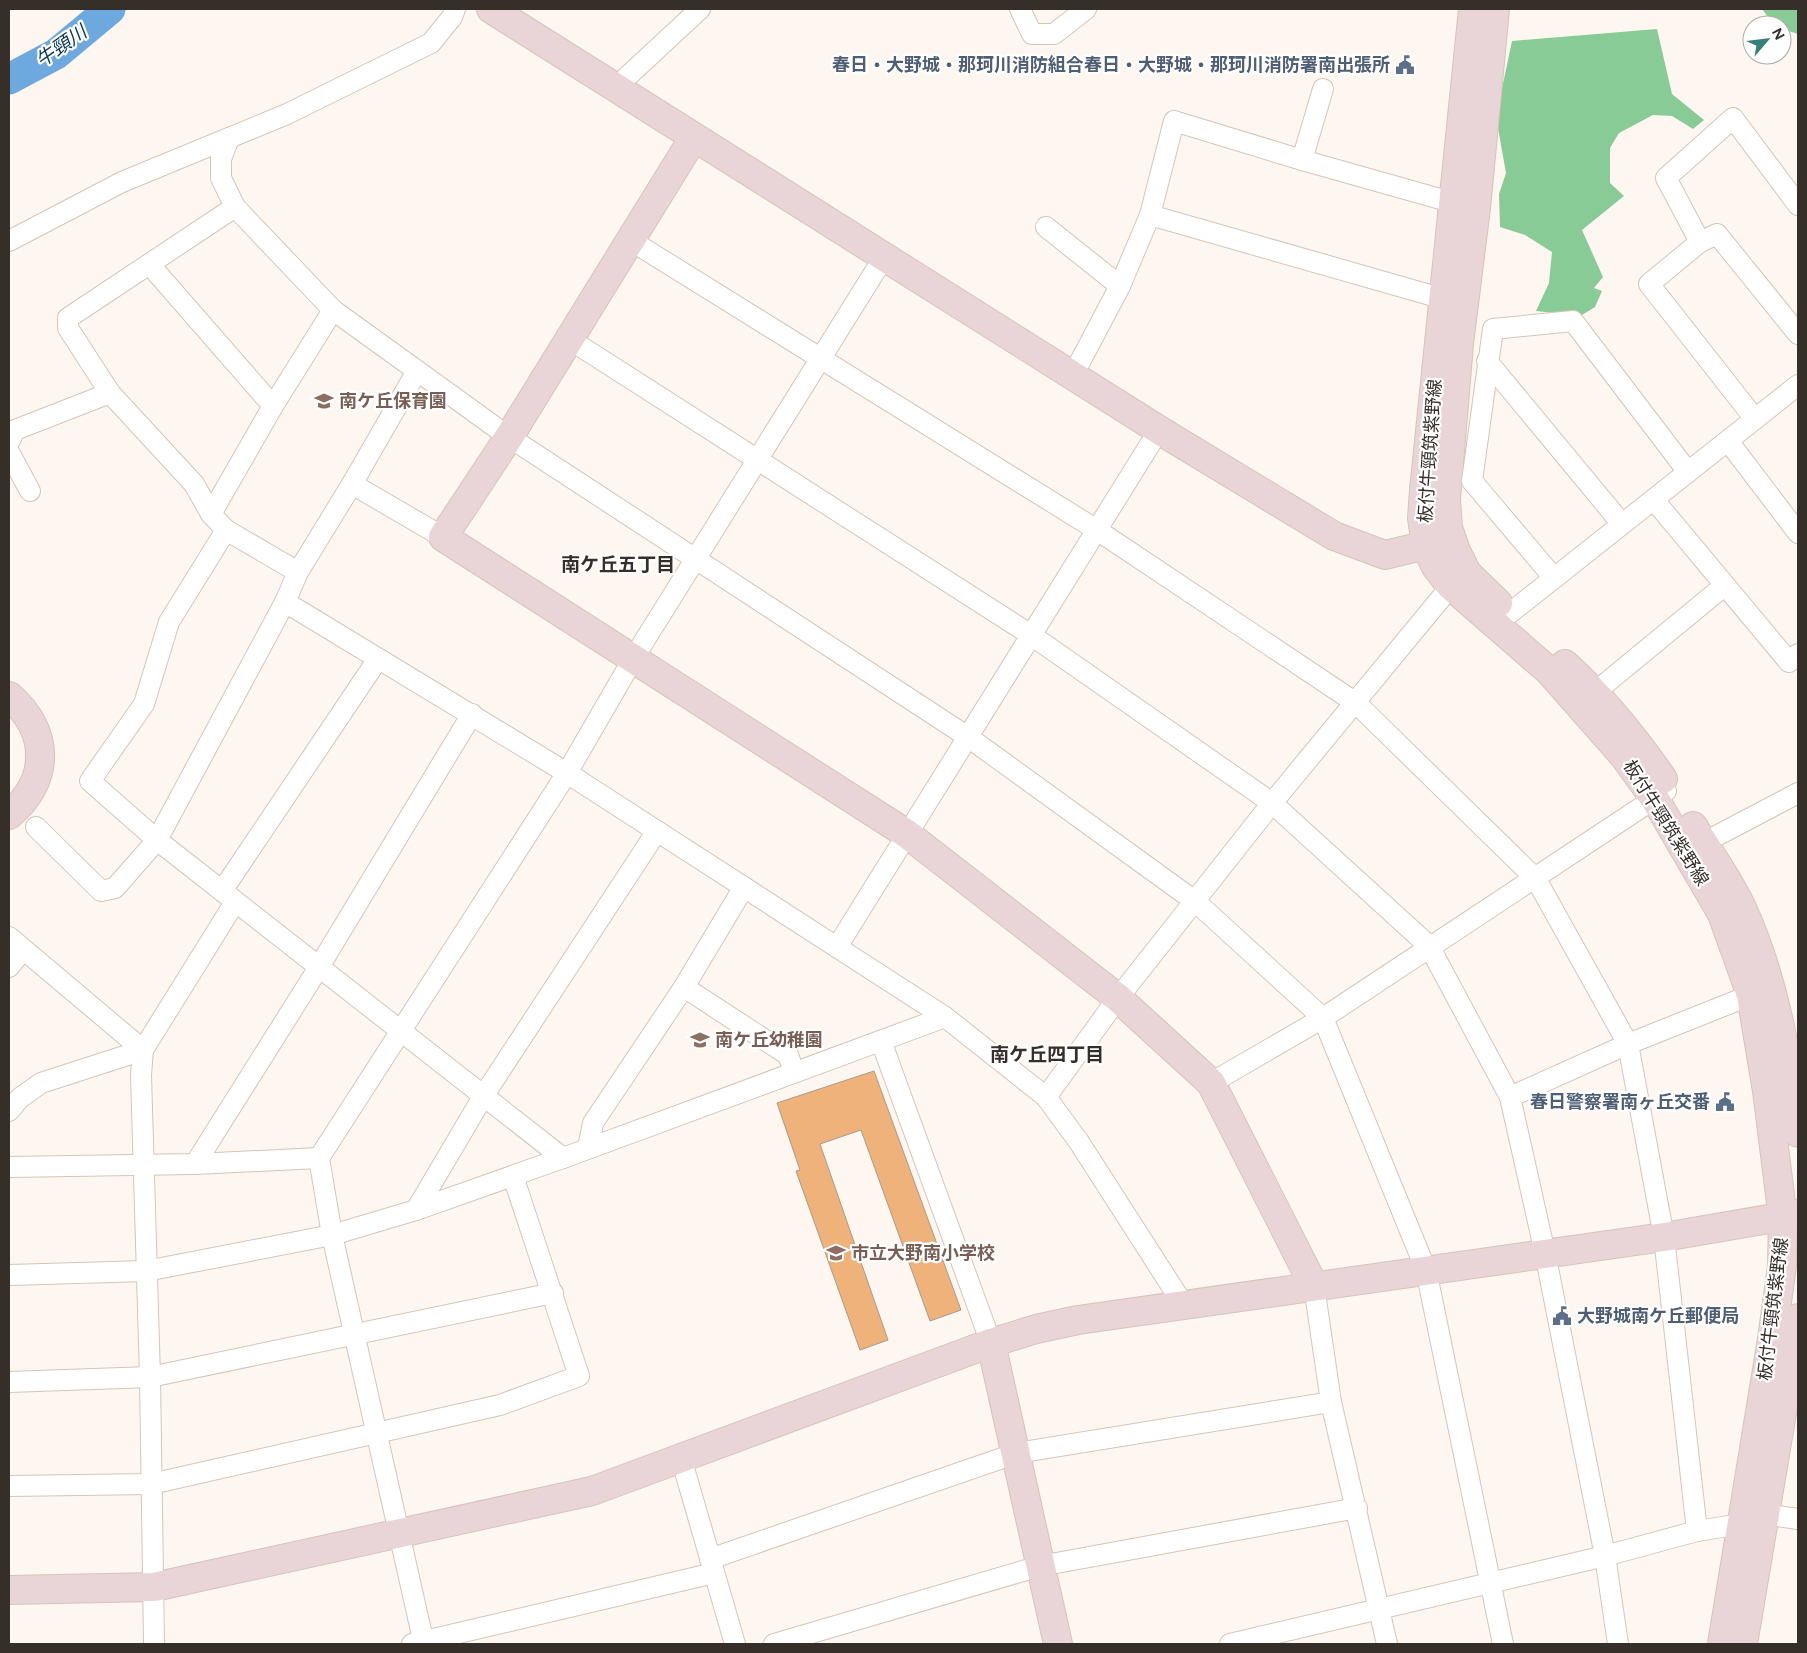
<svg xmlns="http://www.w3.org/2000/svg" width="1807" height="1653" viewBox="0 0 1807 1653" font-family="Figtree,'Noto Sans JP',sans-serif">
<rect width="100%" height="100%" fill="#fef7f1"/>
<!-- forest -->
<g fill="#89cb96">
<polygon points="1762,9 1798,9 1798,34 1782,29 1782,25 1774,25"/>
<polygon points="1657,29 1672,94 1704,120 1693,129 1672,116 1653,115 1619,133 1610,148 1610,183 1624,196 1582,230 1603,277 1594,288 1602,291 1595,307 1559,329 1554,313 1536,311 1549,283 1552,252 1525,235 1500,227 1499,194 1506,173 1496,117 1512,41"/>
</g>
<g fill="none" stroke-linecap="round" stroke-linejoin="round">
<!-- river -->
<polyline stroke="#6da8de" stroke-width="31" points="9,79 56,54 110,9"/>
</g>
<!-- building -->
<polygon fill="#eeb27a" stroke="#a99a8c" points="874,1071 961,1310 930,1321 861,1130 820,1144 888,1340 860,1350 796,1171 800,1170 777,1103"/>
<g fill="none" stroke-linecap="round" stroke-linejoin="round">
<!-- street casing -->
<g stroke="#d5c5b7" stroke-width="22">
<g id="street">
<polyline points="1020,9 1032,34 1054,34 1086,9"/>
<polyline points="615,88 700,9"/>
<polyline points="229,138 221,159 221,178 235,207 333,310 509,437 968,737 1196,902 1323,1018 1426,1270 1503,1644"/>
<polyline points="1302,160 1323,89"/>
<polyline points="235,207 68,318 68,328 110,393 194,484 211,514 226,530 169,622 144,704 90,781 157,840 563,1158 945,1017"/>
<polyline points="1150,215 1444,299"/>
<polyline points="1046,227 1120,286 1073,375"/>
<polyline points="630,240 1097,530 1356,703 1536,879 1628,1044 1664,1237 1697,1531"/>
<polyline points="9,241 122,182 287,114 431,43 452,17 455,9"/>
<polyline points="1700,242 1717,234 1798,334"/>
<polyline points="150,265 273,406"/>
<polyline points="1120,286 1150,215 1174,121 1302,160 1465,206"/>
<polyline points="569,339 1031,635 1272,803 1429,946 1510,1097 1545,1253 1605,1556 1618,1644"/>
<polyline points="1487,361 1622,524"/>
<polyline points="1755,419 1649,284 1700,242 1666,178 1733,118 1798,205"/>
<polyline points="1728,441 1798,533"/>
<polyline points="9,442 15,430 110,393"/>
<polyline points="9,452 30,491"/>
<polyline points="352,484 443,537"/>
<polyline points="1654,500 1789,662 1798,654"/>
<polyline points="211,514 273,406 333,310"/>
<polyline points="226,530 298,572"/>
<polyline points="1554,578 1472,481 1493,329 1573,321 1688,472"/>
<polyline points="285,602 567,773 945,1017 1046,1097 1079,1142 1183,1304"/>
<polyline points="1510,613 1798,385"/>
<polyline points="1583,702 1724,586"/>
<polyline points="36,827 101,891 115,888 157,840 285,602 298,572 352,484 417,371"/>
<polyline points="1693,851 1703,843 1798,793"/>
<polyline points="222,891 378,659"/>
<polyline points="9,937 143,1050"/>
<polyline points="837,947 1159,430"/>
<polyline points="9,967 23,950"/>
<polyline points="684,987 788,1055 794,1072"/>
<polyline points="881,1041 991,1343"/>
<polyline points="1211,1083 1323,1018 1666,791"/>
<polyline points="1046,1097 1118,998 1272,803 1451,586 1461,577"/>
<polyline points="1510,1097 1628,1044 1751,995 1762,994"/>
<polyline points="9,1111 20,1098 41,1083 143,1050"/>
<polyline points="588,1148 593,1123 684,987 744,887"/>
<polyline points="195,1164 319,967 472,714"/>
<polyline points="9,1167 195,1164 319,1158"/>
<polyline points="416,1210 484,1095 657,831"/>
<polyline points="9,1275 146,1271 332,1235 416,1210 563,1158"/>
<polyline points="1314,1286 1331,1402 1387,1644"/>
<polyline points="9,1382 150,1377 553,1293"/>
<polyline points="681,1458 735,1644"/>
<polyline points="9,1486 151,1484 500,1405 579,1376 513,1176"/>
<polyline points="1764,1514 1798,1519"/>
<polyline points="710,1559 1017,1453 1331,1402"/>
<polyline points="154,1644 150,1377 141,1075 143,1050 235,902"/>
<polyline points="412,1644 714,1573"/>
<polyline points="424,1644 332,1235 319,1158 567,773 633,659 884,257"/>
<polyline points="774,1644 1040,1566 1357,1508"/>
<polyline points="1230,1644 1605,1556 1697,1531 1741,1524"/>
</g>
</g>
<!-- secondary casing -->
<g stroke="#d5c5b7" stroke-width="30">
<g id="secondary">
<polyline points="491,9 1159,430 1334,536 1385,555 1443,541"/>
<polyline points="1473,9 1424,490 1422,518 1426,546 1436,567 1451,586 1549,671 1623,755 1655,799 1722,914 1751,995 1767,1091 1783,1219 1782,1266 1772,1339 1722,1644"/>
<polyline points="1495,9 1476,208 1459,344 1446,499 1448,528 1456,551 1467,573 1498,603"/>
<polyline points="694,137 509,437 443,537 907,834 1118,998 1211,1083 1314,1286"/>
<path d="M 1565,664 C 1603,699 1634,737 1663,779"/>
<path d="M 9,696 C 50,731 51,780 9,815"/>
<path d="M 1693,826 C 1709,853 1729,880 1742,908 C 1775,980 1787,1056 1798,1133"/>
<polyline points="991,1343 1058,1644"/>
<polyline points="9,1590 154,1587 592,1491 991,1343 1036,1329 1078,1320 1664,1237 1798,1214"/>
<polyline points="1743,1644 1798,1318"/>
</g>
</g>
<!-- street -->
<use href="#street" stroke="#fff" stroke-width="20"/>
<!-- secondary -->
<use href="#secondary" stroke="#e9d4d7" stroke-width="28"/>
</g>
<!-- icons -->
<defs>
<g id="civic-bare" transform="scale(1.5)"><path d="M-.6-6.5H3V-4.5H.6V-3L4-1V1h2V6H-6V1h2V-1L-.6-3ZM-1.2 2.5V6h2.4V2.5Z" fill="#5c6f8a" stroke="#fff" stroke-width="2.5" paint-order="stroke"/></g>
<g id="school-bare" transform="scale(1.5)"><path d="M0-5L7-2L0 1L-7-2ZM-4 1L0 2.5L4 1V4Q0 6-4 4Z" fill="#8d6e63" stroke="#fff" stroke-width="2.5" paint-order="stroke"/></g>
</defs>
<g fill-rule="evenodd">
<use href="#civic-bare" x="1405" y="65"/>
<use href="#school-bare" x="324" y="401"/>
<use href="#school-bare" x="700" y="1040"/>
<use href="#civic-bare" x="1725" y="1102"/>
<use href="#school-bare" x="836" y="1253"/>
<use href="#civic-bare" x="1562" y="1316"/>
</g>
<g text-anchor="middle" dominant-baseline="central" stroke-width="4.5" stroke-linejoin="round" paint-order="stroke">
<!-- service labels -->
<g font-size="18" font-weight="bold" fill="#4e5e75" stroke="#fff" text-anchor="end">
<text x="1390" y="65">春日・大野城・那珂川消防組合春日・大野城・那珂川消防署南出張所</text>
<text x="1710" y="1102">春日警察署南ヶ丘交番</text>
<text x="1577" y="1316" text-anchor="start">大野城南ケ丘郵便局</text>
</g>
<!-- education labels -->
<g font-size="18" font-weight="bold" fill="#785e54" stroke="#fff" text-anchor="start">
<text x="339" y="401">南ケ丘保育園</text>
<text x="715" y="1040">南ケ丘幼稚園</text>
<text x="851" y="1253">市立大野南小学校</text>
</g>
<!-- street labels -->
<g font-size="18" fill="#352e29" stroke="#fff">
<text transform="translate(1430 451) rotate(-86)">板付牛頸筑紫野線</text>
<text transform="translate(1666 823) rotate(58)">板付牛頸筑紫野線</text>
<text transform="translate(1773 1309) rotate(-83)">板付牛頸筑紫野線</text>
</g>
<!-- water labels -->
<g font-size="19" font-style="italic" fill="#033356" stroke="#fff">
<text transform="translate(61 46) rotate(-35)">牛頸川</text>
</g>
<!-- neighbourhood labels -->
<g font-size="19" font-weight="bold" fill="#352e29" stroke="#fff">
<text x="618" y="564">南ケ丘五丁目</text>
<text x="1047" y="1054">南ケ丘四丁目</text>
</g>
</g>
<!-- border -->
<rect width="1807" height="1653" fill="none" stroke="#352e29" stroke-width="20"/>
<!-- north arrow -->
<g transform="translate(1767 40) rotate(62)"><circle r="24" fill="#ffffff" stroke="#aeaba9"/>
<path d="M0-4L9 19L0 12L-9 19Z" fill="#377f79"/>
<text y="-8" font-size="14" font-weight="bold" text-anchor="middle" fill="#352e29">N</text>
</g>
</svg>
